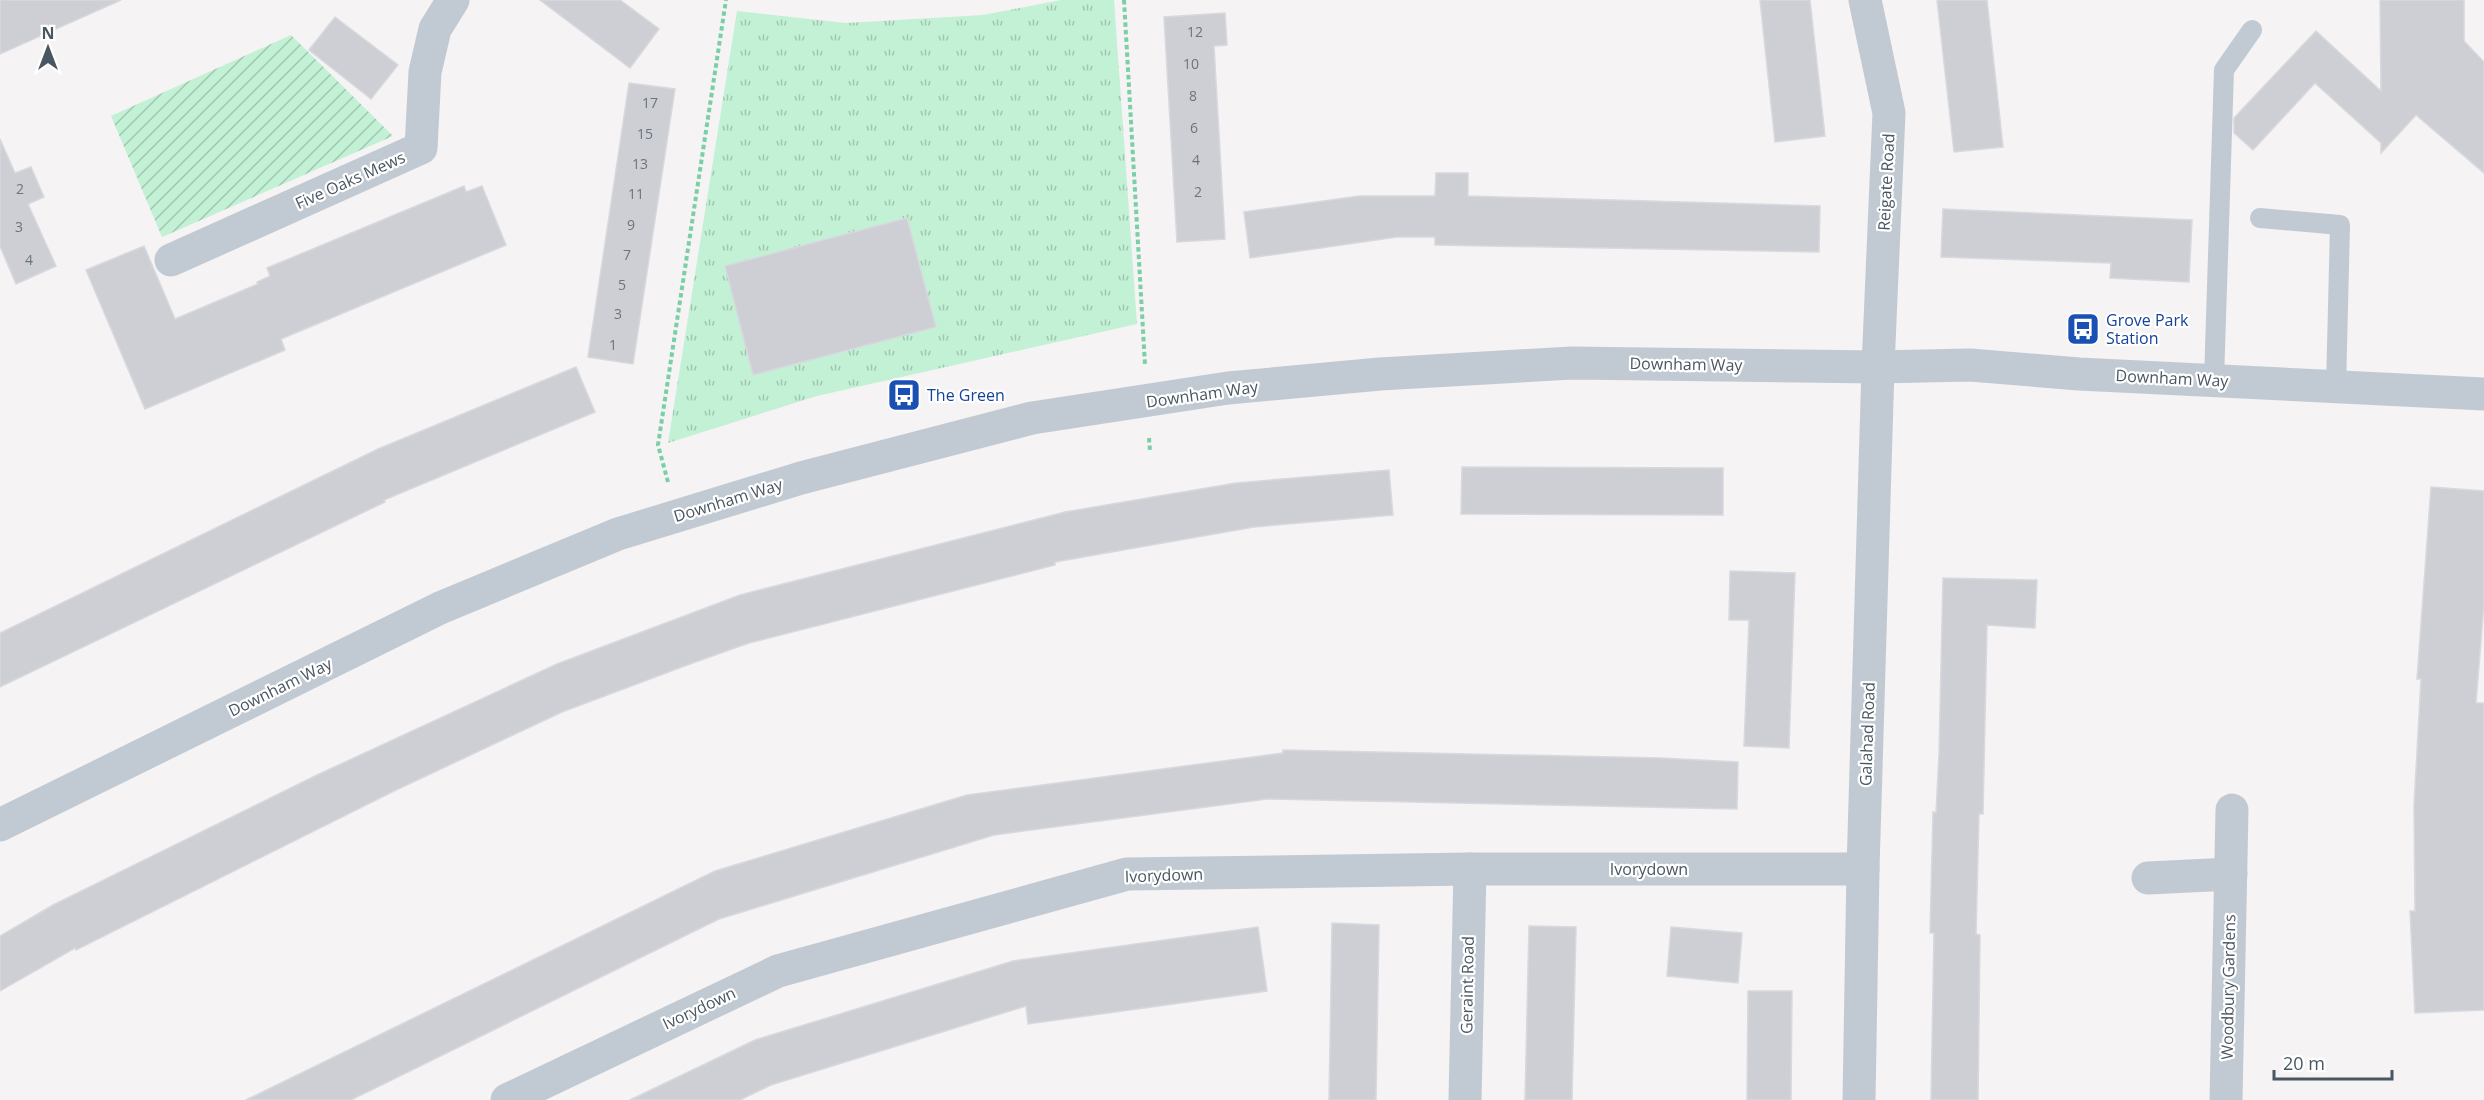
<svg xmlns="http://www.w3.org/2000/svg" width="2484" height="1100" viewBox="0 0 2484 1100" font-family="'Open Sans',sans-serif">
<defs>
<pattern id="grass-tufts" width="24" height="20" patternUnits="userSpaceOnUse" patternTransform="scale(1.5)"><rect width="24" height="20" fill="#c3f1d5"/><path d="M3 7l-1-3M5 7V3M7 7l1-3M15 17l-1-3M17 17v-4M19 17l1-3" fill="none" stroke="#a0c6b0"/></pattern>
<pattern id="garden-furrows" width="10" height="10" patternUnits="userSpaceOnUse" patternTransform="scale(1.5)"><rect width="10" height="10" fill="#c3f1d5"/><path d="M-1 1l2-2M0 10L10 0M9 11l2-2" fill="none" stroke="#a0c6b0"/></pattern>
</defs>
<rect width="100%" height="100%" fill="#f5f3f3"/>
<!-- grass -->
<path fill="url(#grass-tufts)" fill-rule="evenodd" d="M 1061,0 L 1114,0 L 1137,324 L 817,396 L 668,443 L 737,11 L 846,23 L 983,15 ZM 907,218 L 936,327 L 753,374 L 725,266 Z"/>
<!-- garden -->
<polygon fill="url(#garden-furrows)" points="291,35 393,136 162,237 111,116"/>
<!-- building -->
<g fill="#cdcfd5" stroke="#d7d9de" stroke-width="1.5">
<polygon points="0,0 121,0 0,54"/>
<polygon points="540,0 620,0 659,29 630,68"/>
<polygon points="1760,0 1810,0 1825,136 1775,142"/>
<polygon points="1937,0 1987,0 2003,147 1954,152"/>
<polygon points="2380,0 2464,0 2464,41 2484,62 2484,173 2416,115 2381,153 2381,143 2315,83 2253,150 2234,133 2234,118 2316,31 2381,91"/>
<polygon points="1225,13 1227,45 1214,46 1225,239 1177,242 1164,17"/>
<polygon points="335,17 398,65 371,99 309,50"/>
<polygon points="629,83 675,89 633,364 588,357"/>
<polygon points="0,139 15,173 31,167 44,197 28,204 56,266 16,284 0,246"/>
<polygon points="1436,173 1468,173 1468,196 1820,206 1819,252 1435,245 1435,237 1397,237 1250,258 1244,212 1359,196 1435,196"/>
<polygon points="464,186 466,192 482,186 506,245 281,339 285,350 145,409 86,270 144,246 175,319 258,284 257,282 270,276 267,268"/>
<polygon points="1943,209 2192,220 2189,282 2110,278 2111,263 1941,257"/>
<polygon points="907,218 936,327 753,375 725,266"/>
<polygon points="576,367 595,412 384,500 385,502 0,687 0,633 378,449"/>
<polygon points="1462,467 1723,468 1723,515 1461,514"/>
<polygon points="1389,470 1393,515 1254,527 1055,562 1055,565 749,643 690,664 562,712 394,791 76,950 75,948 0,991 0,936 53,905 317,775 557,664 740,595 1065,512 1236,483"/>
<polygon points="2431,487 2484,491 2484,603 2476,703 2484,703 2484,1010 2415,1013 2410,911 2415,911 2414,806 2421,679 2417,679"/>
<polygon points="1730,571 1795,573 1789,748 1744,746 1749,620 1729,620"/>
<polygon points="1943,578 2037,580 2035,628 1987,625 1983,814 1979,814 1976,934 1980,935 1978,1100 1931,1100 1934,933 1930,933 1933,812 1936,813 1939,754"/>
<polygon points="1283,750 1660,758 1738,762 1737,809 1267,799 994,835 719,919 351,1100 246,1100 715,871 967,795 1283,753"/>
<polygon points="1332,923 1379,925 1376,1100 1329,1100"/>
<polygon points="1529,926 1576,927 1572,1100 1525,1100"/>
<polygon points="1258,927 1267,991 1028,1024 1026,1006 771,1085 740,1100 630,1100 755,1040 1013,961"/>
<polygon points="1671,927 1742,933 1738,983 1667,976"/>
<polygon points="1748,991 1792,991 1791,1100 1747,1100"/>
</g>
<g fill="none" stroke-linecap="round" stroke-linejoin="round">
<!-- path -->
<g stroke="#7ad0a6" stroke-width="4" stroke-dasharray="4.5 3" stroke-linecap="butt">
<polyline points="1124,0 1145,365"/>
<polyline points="1149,438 1150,451"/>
<polyline points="668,482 658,445 726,0"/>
</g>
<!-- service -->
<g stroke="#c1cad2" stroke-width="20">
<polyline points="2260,218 2340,225 2336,388"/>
<polyline points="2214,380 2224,70 2252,30"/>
</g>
<!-- minor -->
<g stroke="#c1cad2" stroke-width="33">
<polyline points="171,260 421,148 425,72 435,29 453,0"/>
<polyline points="2148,878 2231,874"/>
<polyline points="507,1100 778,971 1127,874 1470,869 1863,869"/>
<polyline points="1465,1100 1470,869"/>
<polyline points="1859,1100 1863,869 1878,367 1889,113 1865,0"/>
<polyline points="2226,1100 2232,810"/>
</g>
<!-- tertiary -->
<polyline stroke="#c1cad2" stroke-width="33" points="0,825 440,608 618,534 801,478 1032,418 1228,388 1380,374 1572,363 1878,367 1970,365 2079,374 2484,394"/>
</g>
<!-- icons -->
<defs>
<g id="bus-square" transform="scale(1.725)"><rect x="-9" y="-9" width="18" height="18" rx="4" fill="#1a4fb4" stroke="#fff"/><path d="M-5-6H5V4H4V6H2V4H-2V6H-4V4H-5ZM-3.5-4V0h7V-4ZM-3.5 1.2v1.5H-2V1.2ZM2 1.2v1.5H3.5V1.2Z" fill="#fff"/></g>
</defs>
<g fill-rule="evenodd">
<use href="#bus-square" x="2083" y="329"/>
<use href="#bus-square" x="904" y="395"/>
</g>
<g text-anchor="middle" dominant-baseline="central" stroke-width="4.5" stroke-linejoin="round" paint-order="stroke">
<!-- number labels -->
<g font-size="14" fill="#6b747e">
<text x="1195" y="31">12</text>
<text x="1191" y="63">10</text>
<text x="1193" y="95">8</text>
<text x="650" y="102">17</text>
<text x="1194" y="127">6</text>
<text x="645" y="133">15</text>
<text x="1196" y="159">4</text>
<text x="640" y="163">13</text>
<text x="20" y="188">2</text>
<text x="1198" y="191">2</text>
<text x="636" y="193">11</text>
<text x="631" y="224">9</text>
<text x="19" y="226">3</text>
<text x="627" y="254">7</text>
<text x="29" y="259">4</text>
<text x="622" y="284">5</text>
<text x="618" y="313">3</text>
<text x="613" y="344">1</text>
</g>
<!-- street labels -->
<g font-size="16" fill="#4a5661" stroke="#fff">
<text transform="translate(350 180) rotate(-24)">Five Oaks Mews</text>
<text transform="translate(1886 182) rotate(-87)">Reigate Road</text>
<text transform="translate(1686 364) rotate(1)">Downham Way</text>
<text transform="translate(2172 378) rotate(3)">Downham Way</text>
<text transform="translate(1202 394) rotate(-8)">Downham Way</text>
<text transform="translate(728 500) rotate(-17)">Downham Way</text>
<text transform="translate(280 687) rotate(-26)">Downham Way</text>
<text transform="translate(1867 734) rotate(-88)">Galahad Road</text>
<text x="1649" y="869">Ivorydown</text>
<text transform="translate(1164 875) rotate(-2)">Ivorydown</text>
<text transform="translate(1467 985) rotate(-89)">Geraint Road</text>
<text transform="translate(2228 987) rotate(-89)">Woodbury Gardens</text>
<text transform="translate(699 1008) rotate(-25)">Ivorydown</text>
</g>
<!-- transit labels -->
<g font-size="16" fill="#164399" stroke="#fff" text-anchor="start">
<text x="2106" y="320">Grove Park<tspan x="2106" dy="18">Station</tspan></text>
<text x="927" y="395">The Green</text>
</g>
</g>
<!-- north arrow -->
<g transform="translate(48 48)" stroke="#ffffff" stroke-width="4.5" paint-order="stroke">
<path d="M0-4.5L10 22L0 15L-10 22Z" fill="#4a5661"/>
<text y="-9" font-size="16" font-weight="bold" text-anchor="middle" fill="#4a5661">N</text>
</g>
<!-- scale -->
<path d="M2274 1070v9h118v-9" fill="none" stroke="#4a5661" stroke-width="3"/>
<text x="2283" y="1070" font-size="18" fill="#4a5661" stroke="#ffffff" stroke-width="4.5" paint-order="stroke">20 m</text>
</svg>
